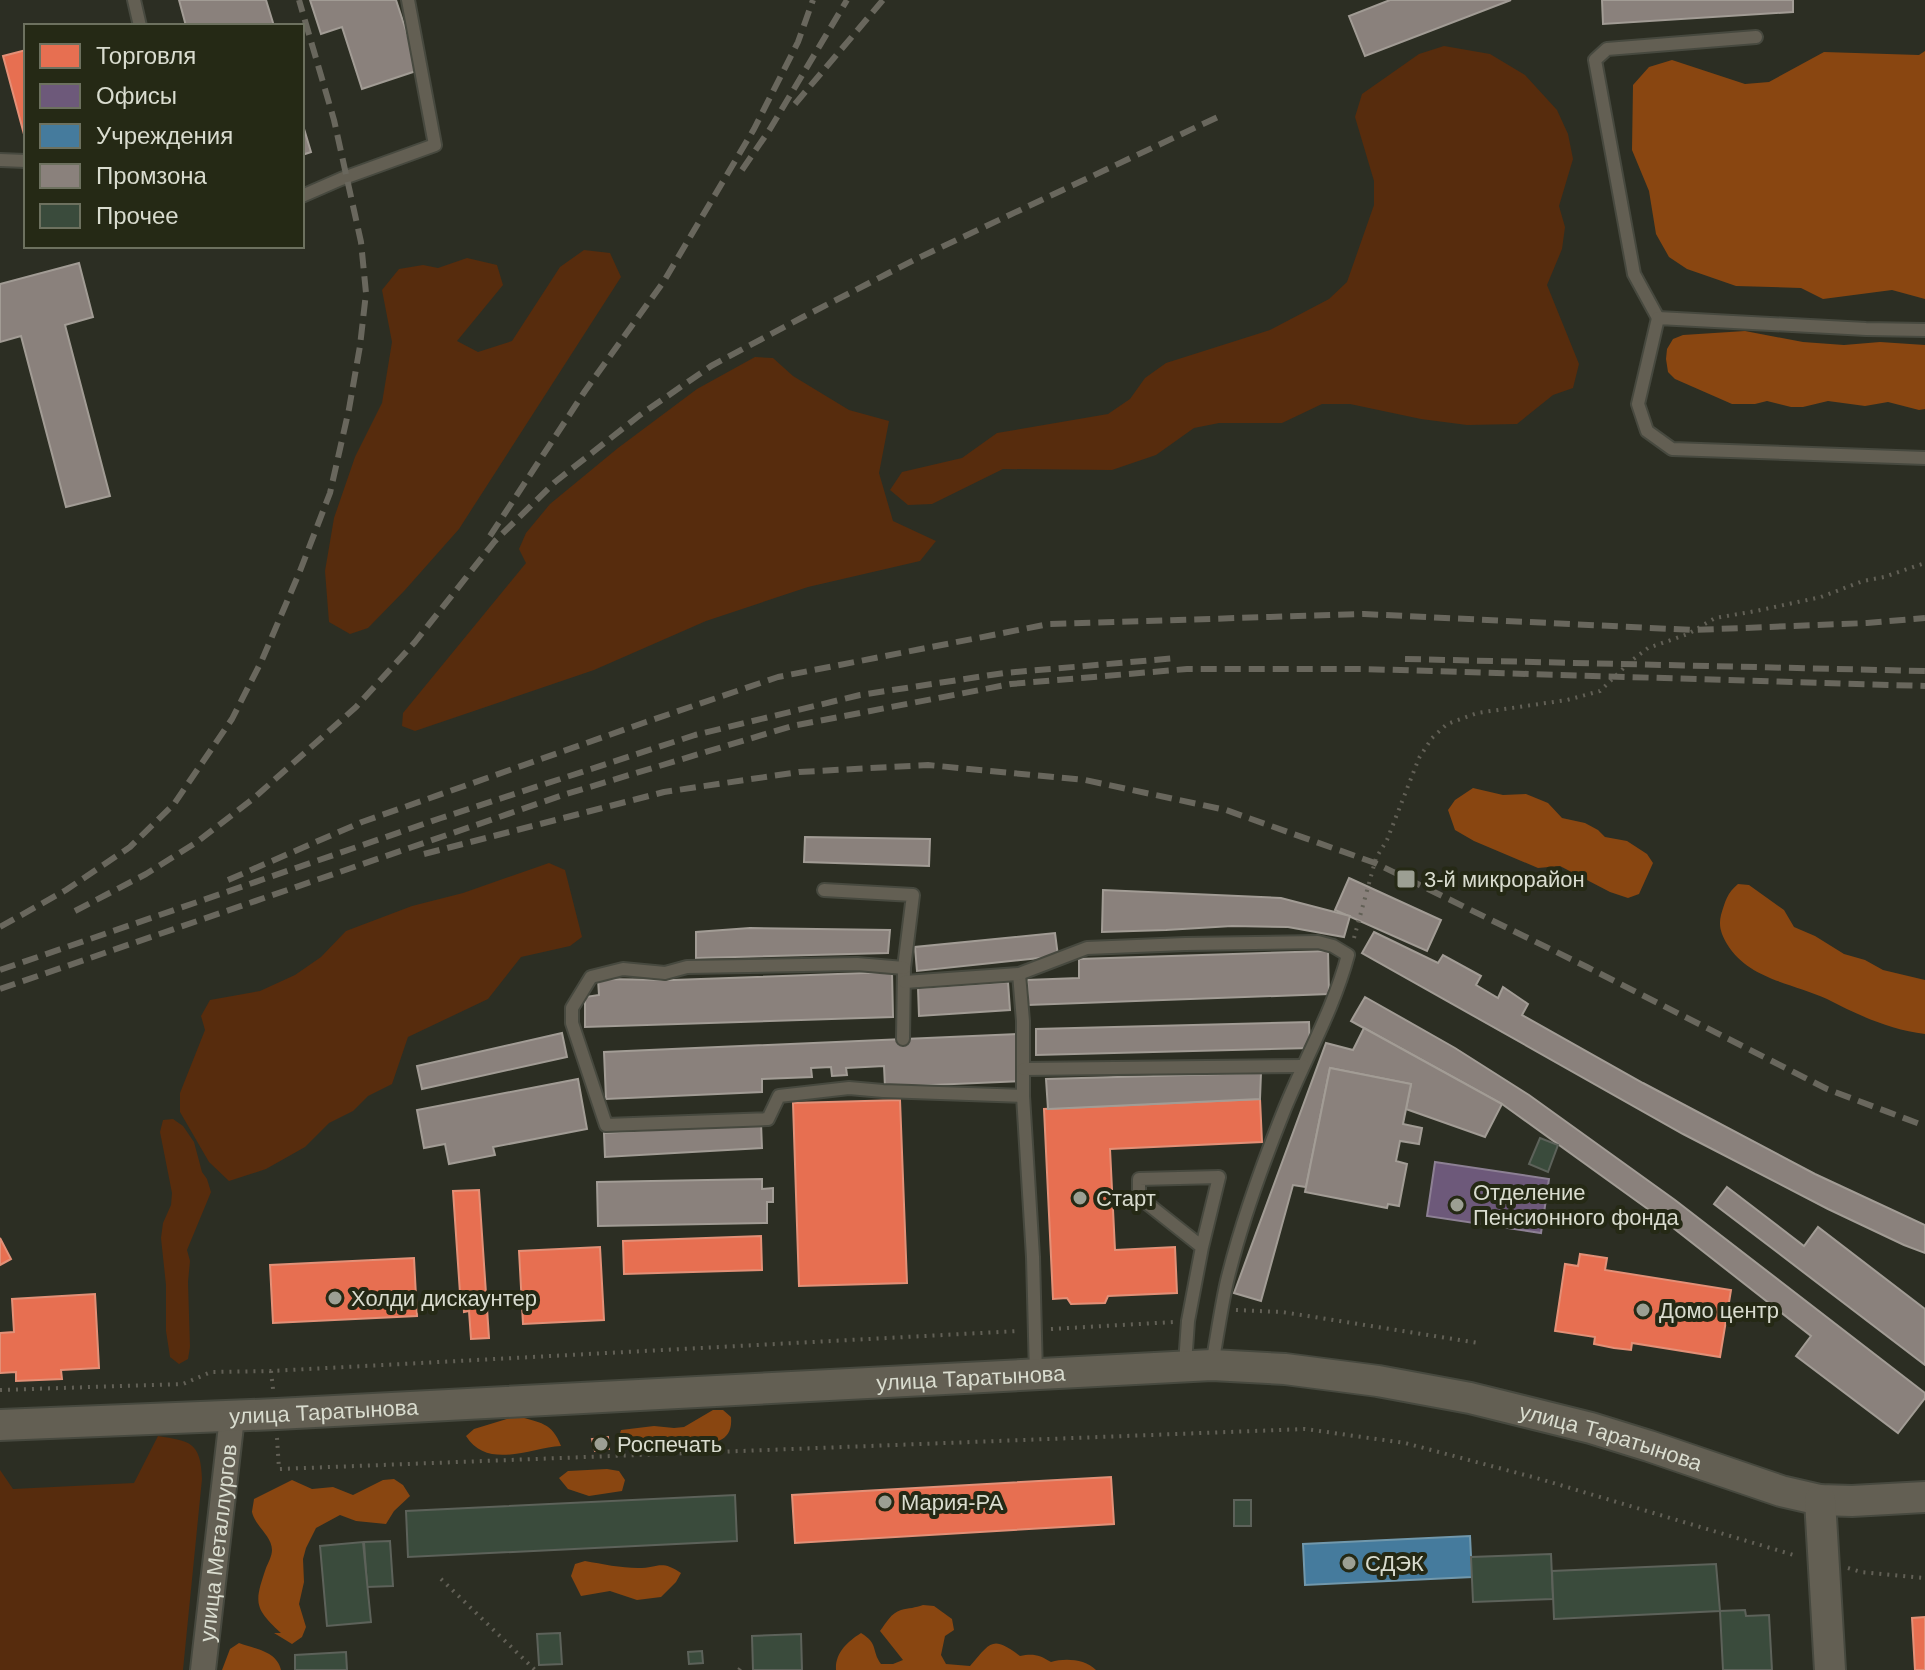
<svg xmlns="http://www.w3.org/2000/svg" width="1925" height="1670" viewBox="0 0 1925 1670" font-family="Helvetica,sans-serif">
<rect width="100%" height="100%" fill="#2c2e23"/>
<!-- green -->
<g fill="#572c0d">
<polygon points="1444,46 1490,54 1525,75 1557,110 1568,134 1573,159 1559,206 1565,227 1562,249 1547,285 1579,364 1573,388 1553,395 1517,424 1467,425 1421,419 1350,404 1322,404 1282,423 1219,423 1194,428 1156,455 1112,470 1003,469 932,504 908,505 890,490 902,472 962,458 997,433 1108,414 1130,399 1145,378 1166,363 1270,330 1329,299 1347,282 1374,205 1374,181 1355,117 1362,94 1419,54"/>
<polygon points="584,250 610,253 621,277 459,529 405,590 368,628 350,634 329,622 325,571 334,518 355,457 382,403 392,342 382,290 399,269 423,265 438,268 467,258 497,265 503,285 457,341 478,352 512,341 560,267"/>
<polygon points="755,357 773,358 793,376 849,410 889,421 879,473 893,521 936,541 920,561 808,587 706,621 594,670 415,731 402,726 403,713 526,563 519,549 526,533 550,504 618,448 697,389"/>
<polygon points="549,863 565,870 582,937 570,946 521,957 488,999 408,1037 392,1084 368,1096 353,1111 329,1123 305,1147 266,1169 229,1181 209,1162 180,1112 180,1093 205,1030 201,1016 210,1000 260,991 295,975 321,957 346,931 412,906 463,893"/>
<polygon points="173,1119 183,1126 194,1142 202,1172 207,1179 211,1192 187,1250 190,1261 188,1282 190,1347 188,1359 179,1364 170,1357 166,1331 166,1285 161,1238 163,1223 171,1205 172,1193 160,1132 163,1120"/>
<path d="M 158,1436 C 190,1441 201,1442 202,1479 L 183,1670 L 0,1670 L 0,1470 L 13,1489 L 134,1483 Z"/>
</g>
<!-- forest -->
<g fill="#894611">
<polygon points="1925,51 1925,299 1892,290 1823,299 1801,288 1736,286 1687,269 1669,257 1656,234 1649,191 1632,150 1633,85 1649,67 1672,60 1745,84 1769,82 1824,52 1919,55"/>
<polygon points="1745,331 1803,342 1844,345 1880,342 1925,345 1925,409 1919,410 1888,402 1865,406 1828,401 1803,407 1791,407 1767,401 1755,404 1732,404 1675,379 1668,372 1666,359 1667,349 1673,339 1683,335"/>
<polygon points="1473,788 1503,795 1526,794 1548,803 1562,818 1585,823 1598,830 1605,837 1627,841 1647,854 1653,863 1639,894 1628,898 1610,892 1560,866 1538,868 1474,841 1455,830 1448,810 1455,800"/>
<path d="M 1738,884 L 1749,885 L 1784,910 L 1794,927 L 1815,936 L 1844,954 L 1865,960 L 1883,970 L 1925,980 L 1925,1034 C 1890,1030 1858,1015 1827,999 C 1793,983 1749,980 1727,944 C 1722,935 1718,927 1721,915 C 1725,902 1727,893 1738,884 Z"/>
<path d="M 713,1410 L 723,1410 L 731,1417 C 734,1450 699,1443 678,1443 C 661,1444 644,1446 627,1448 L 618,1440 L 621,1430 L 654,1426 L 674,1428 L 684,1427 Z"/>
<path d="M 517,1416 C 540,1423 552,1422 561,1446 C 530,1448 487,1470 466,1436 L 474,1429 Z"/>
<polygon points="607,1469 619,1471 625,1480 622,1491 589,1496 568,1489 559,1478 568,1471"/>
<path d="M 394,1479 L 403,1485 L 410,1496 L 394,1511 L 386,1524 L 356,1521 L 340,1515 L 316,1528 L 306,1548 L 303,1559 L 304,1582 L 299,1604 L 306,1627 L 302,1637 L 292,1644 L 274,1633 L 281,1633 C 254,1608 254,1603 266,1568 C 268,1563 272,1556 272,1550 C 272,1536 255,1526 252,1512 C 252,1511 254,1500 254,1499 L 292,1480 L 312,1489 L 333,1487 L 353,1495 L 383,1480 Z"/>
<path d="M 585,1561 C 602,1564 621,1568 638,1568 C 658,1568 661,1559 681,1573 L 676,1582 L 661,1597 L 637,1600 L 610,1591 L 581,1596 L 571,1576 L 575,1564 Z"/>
<path d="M 923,1605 L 934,1606 L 952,1619 L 954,1630 L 945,1636 L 941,1655 L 946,1664 L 970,1666 C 991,1642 992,1635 1020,1656 C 1033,1653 1040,1655 1051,1662 C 1065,1658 1085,1659 1096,1670 L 836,1670 C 835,1653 847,1642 861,1633 C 879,1644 871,1650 881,1664 L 893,1664 L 903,1660 L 880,1631 C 886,1623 891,1613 901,1610 C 909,1608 915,1608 923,1605 Z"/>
<path d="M 239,1643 C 255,1649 277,1651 281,1670 L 222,1670 L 230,1649 Z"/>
</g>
<!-- shops -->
<g fill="#e76f51" stroke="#e39077" stroke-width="2">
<polygon points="26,50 26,138 25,138 3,56"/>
<polygon points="1260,1099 1262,1142 1110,1149 1115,1250 1175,1247 1177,1293 1108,1296 1105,1303 1071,1304 1067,1298 1053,1299 1044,1109"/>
<polygon points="900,1100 907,1283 799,1286 793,1103"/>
<polygon points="479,1190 489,1338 471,1339 469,1311 464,1312 463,1293 460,1293 453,1191"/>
<polygon points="761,1236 762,1270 624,1274 623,1241"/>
<polygon points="0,1238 11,1259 0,1265"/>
<polygon points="600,1247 604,1320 523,1324 519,1251"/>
<polygon points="1580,1254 1607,1258 1605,1270 1731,1290 1720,1357 1632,1343 1631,1350 1614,1348 1594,1344 1595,1337 1555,1331 1565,1264 1578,1266"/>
<polygon points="414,1258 417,1316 273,1323 270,1265"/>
<polygon points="95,1294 99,1368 61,1370 62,1379 16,1381 16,1372 0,1373 0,1333 14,1332 12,1299"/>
<polygon points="608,1437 609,1449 595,1451 592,1439"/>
<polygon points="1111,1477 1114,1524 795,1543 792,1495"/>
<polygon points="1925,1617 1925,1670 1915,1670 1912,1618"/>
</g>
<!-- offices -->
<polygon fill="#6d597a" stroke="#8d8094" stroke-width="2" points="1435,1162 1549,1179 1541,1233 1427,1216"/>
<!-- public -->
<polygon fill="#457b9d" stroke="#7198ac" stroke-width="2" points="1470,1536 1472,1577 1305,1585 1303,1544"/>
<!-- industry -->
<g fill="#8a817c" stroke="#a29c95" stroke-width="2">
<polygon points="179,0 266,0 274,26 186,26"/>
<polygon points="310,0 396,0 419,70 362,89 342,27 321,34"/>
<polygon points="1390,0 1511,0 1365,56 1349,16"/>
<polygon points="1602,0 1793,0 1793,12 1603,24"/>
<polygon points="302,122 311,152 302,155"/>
<polygon points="79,263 93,317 65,325 110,496 66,507 21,336 0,342 0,284"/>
<polygon points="805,837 930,839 929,866 804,862"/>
<polygon points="1349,878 1441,920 1427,951 1335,910"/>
<polygon points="1103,890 1281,898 1350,916 1344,937 1288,927 1232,926 1166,930 1102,932"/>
<polygon points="750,928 890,930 888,953 696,958 696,932"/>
<polygon points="1374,932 1438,963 1443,955 1481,976 1476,985 1498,998 1503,987 1528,1004 1522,1015 1643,1083 1815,1174 1925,1225 1925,1253 1904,1245 1828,1209 1683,1134 1362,953"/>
<polygon points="1055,933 1058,956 917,971 915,947"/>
<polygon points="1328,951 1329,994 1028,1005 1027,980 1079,978 1079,959"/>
<polygon points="892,972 893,1017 585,1027 585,997 599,995 598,979 673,980"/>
<polygon points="1008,982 1010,1010 919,1016 918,988"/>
<polygon points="1365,997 1455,1048 1529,1095 1675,1200 1925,1393 1925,1398 1898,1433 1796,1356 1811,1336 1663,1220 1502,1104 1351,1021"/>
<polygon points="1309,1022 1310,1048 1036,1055 1036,1029"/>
<polygon points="1364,1028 1502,1104 1485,1137 1406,1109 1411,1084 1330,1068 1306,1187 1293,1185 1261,1301 1234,1293 1326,1043 1353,1050"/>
<polygon points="562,1033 567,1057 422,1089 417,1066"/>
<polygon points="1019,1034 1021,1081 885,1087 884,1066 846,1068 847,1075 832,1076 831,1067 811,1068 812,1077 762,1079 762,1092 606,1099 604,1052"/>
<polygon points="1330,1068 1411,1084 1403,1124 1422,1128 1419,1144 1400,1141 1396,1161 1407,1164 1399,1206 1388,1204 1387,1208 1305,1192"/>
<polygon points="1261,1073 1260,1099 1048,1109 1046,1079"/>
<polygon points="578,1079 587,1129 493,1147 495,1155 449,1164 445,1144 424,1148 417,1110"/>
<polygon points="761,1123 762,1148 605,1157 604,1133"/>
<polygon points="762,1179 762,1189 773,1188 773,1202 767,1202 767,1223 598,1226 597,1182"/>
<polygon points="1727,1187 1804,1246 1818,1227 1925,1309 1925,1365 1714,1204"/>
</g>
<!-- building -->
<g fill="#3a4b3c" stroke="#5d625a" stroke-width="2">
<polygon points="1540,1138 1558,1145 1548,1172 1529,1164"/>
<polygon points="735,1495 737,1541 408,1557 406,1511"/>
<rect x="1234" y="1500" width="17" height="26"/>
<polygon points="390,1541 393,1586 367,1587 364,1542"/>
<polygon points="363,1542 371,1622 327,1626 320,1546"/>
<polygon points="1551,1554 1553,1599 1473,1602 1471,1557"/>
<polygon points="1716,1564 1720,1611 1554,1619 1552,1571"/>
<polygon points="1745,1610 1746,1616 1769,1615 1772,1670 1723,1670 1720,1611"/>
<polygon points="560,1633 562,1664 539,1665 537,1634"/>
<polygon points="801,1634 802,1670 753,1670 752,1636"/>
<polygon points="702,1651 703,1663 689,1664 688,1652"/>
<polygon points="346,1652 347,1670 295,1670 295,1655"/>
</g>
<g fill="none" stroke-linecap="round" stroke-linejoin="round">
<!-- service casing -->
<g stroke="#47493f" stroke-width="16">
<g id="service">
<polyline points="134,0 140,26"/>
<polyline points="0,160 26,161"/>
<polyline points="302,196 341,179 435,145 408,0"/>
<polyline points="1658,318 1634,274 1595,60 1607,49 1756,37"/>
<polyline points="1925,330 1866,329 1658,318 1638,404 1647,431 1672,449 1925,458"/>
<polyline points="824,890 913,895 904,968 903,1039"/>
<polyline points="904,968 857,964 687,967 665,973 623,969 591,977 572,1008 572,1023 606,1125 768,1119 779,1096 849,1088 883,1091 1023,1096"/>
<polyline points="1019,974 1023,1021 1023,1096 1033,1257 1036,1375"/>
<path d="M 905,982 L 1019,974 L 1087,948 L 1185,944 L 1318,942 L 1333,946 L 1348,955 C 1333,1011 1304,1060 1283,1113 C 1261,1168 1241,1223 1227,1281 C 1221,1308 1217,1337 1212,1365"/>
<polyline points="1024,1069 1303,1066"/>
<polyline points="1185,1364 1188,1321 1202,1247 1219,1177 1139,1179 1139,1197 1202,1247"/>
</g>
</g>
<!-- minor casing -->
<g stroke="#47493f" stroke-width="28">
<g id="minor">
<path id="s1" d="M 203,1670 L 232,1417"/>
</g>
</g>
<!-- tertiary casing -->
<g stroke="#47493f" stroke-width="34">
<g id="tertiary">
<path id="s2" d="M 0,1425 L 277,1414 L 1212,1365 L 1285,1369 L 1378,1381 L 1470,1398 L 1591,1428 L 1649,1446 L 1781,1491 L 1820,1500 L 1852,1501 L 1925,1497"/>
<polyline points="1820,1500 1830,1670"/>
</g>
</g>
<!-- path -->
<g stroke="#626056" stroke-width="4" stroke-dasharray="2 6" stroke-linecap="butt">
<polyline points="1354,938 1376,858 1387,840 1419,758 1432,738 1447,724 1477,713 1567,700 1600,691 1631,661 1648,648 1688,634 1715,618 1756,611 1821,597 1863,581 1884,577 1925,563"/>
<polyline points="1236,1310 1282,1312 1479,1343"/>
<polyline points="1051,1329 1174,1322"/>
<polyline points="271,1371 273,1389"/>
<polyline points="0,1390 183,1384 211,1372 271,1371 1018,1331"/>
<polyline points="277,1438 279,1469 1305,1429 1405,1443 1540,1479 1797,1556"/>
<polyline points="1848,1568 1861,1572 1925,1578"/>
<polyline points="441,1579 535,1670"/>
<polyline points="739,1670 743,1664"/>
</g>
<!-- service -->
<use href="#service" stroke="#635f53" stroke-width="12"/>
<!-- minor -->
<use href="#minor" stroke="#635f53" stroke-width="24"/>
<!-- tertiary -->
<use href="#tertiary" stroke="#635f53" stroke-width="30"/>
<!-- rail -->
<g stroke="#69675d" stroke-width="6" stroke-dasharray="16 8" stroke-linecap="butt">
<polyline points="795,104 883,0"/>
<polyline points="742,170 770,129 847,0"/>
<polyline points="490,536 585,391 664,281 754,129 798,42 813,0"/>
<polyline points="1405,659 1925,671"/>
<polyline points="424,854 664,792 799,772 928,765 1085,780 1226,810 1375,863 1587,967 1827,1089 1925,1126"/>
<polyline points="228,880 362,822 646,722 778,677 1049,624 1364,614 1693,630 1867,623 1925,618"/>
<polyline points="75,911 146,874 197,842 254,798 356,707 415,642 495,541 555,482 640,415 711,366 803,317 914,260 1222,115"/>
<polyline points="0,927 66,890 130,847 174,804 232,719 262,660 300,571 330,493 349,409 360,346 366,293 361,242 334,120 299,0"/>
<polyline points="0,970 441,818 695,735 860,695 1004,673 1177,658"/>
<polyline points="0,989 563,795 792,726 1011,684 1187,669 1364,669 1925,686"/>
</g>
</g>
<!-- markers -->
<g fill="#9c9f93" stroke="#252915" stroke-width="3">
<rect x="1396" y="869" width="20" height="20" rx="4"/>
<circle cx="1080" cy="1198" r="8"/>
<circle cx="1457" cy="1205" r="8"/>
<circle cx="335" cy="1298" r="8"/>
<circle cx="1643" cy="1310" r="8"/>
<circle cx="601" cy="1444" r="8"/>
<circle cx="885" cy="1502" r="8"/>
<circle cx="1349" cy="1563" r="8"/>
</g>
<g text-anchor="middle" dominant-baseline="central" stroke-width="8" stroke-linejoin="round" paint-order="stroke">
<!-- poi labels -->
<g font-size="22" fill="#d9dccf" stroke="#252915" text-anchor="start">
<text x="1424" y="879">3-й микрорайон</text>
<text x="1473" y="1192">Отделение<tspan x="1473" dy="25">Пенсионного фонда</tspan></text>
<text x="1096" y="1198">Старт</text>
<text x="351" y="1298">Холди дискаунтер</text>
<text x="1659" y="1310">Домо центр</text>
<text x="617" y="1444">Роспечать</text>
<text x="901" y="1502">Мария-РА</text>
<text x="1365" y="1563">СДЭК</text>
</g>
<!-- street labels -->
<g font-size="22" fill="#d9dccf" stroke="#252915">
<text stroke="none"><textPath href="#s2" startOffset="972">улица Таратынова</textPath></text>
<text stroke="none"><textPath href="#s2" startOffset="324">улица Таратынова</textPath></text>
<text stroke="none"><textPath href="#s2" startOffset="1620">улица Таратынова</textPath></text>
<text stroke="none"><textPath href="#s1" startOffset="128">улица Металлургов</textPath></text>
</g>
</g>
<!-- legend -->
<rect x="24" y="24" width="280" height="224" fill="#252915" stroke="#6d715f" stroke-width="2"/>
<rect x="40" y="44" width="40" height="24" fill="#e76f51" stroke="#6d715f" stroke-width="2"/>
<text x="96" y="64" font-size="24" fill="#d9dccf">Торговля</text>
<rect x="40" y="84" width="40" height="24" fill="#6d597a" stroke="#6d715f" stroke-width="2"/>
<text x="96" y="104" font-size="24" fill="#d9dccf">Офисы</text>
<rect x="40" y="124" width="40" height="24" fill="#457b9d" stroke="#6d715f" stroke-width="2"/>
<text x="96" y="144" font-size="24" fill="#d9dccf">Учреждения</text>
<rect x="40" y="164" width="40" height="24" fill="#8a817c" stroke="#6d715f" stroke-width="2"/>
<text x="96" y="184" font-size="24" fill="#d9dccf">Промзона</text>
<rect x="40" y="204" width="40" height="24" fill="#3a4b3c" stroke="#6d715f" stroke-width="2"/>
<text x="96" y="224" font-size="24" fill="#d9dccf">Прочее</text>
</svg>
